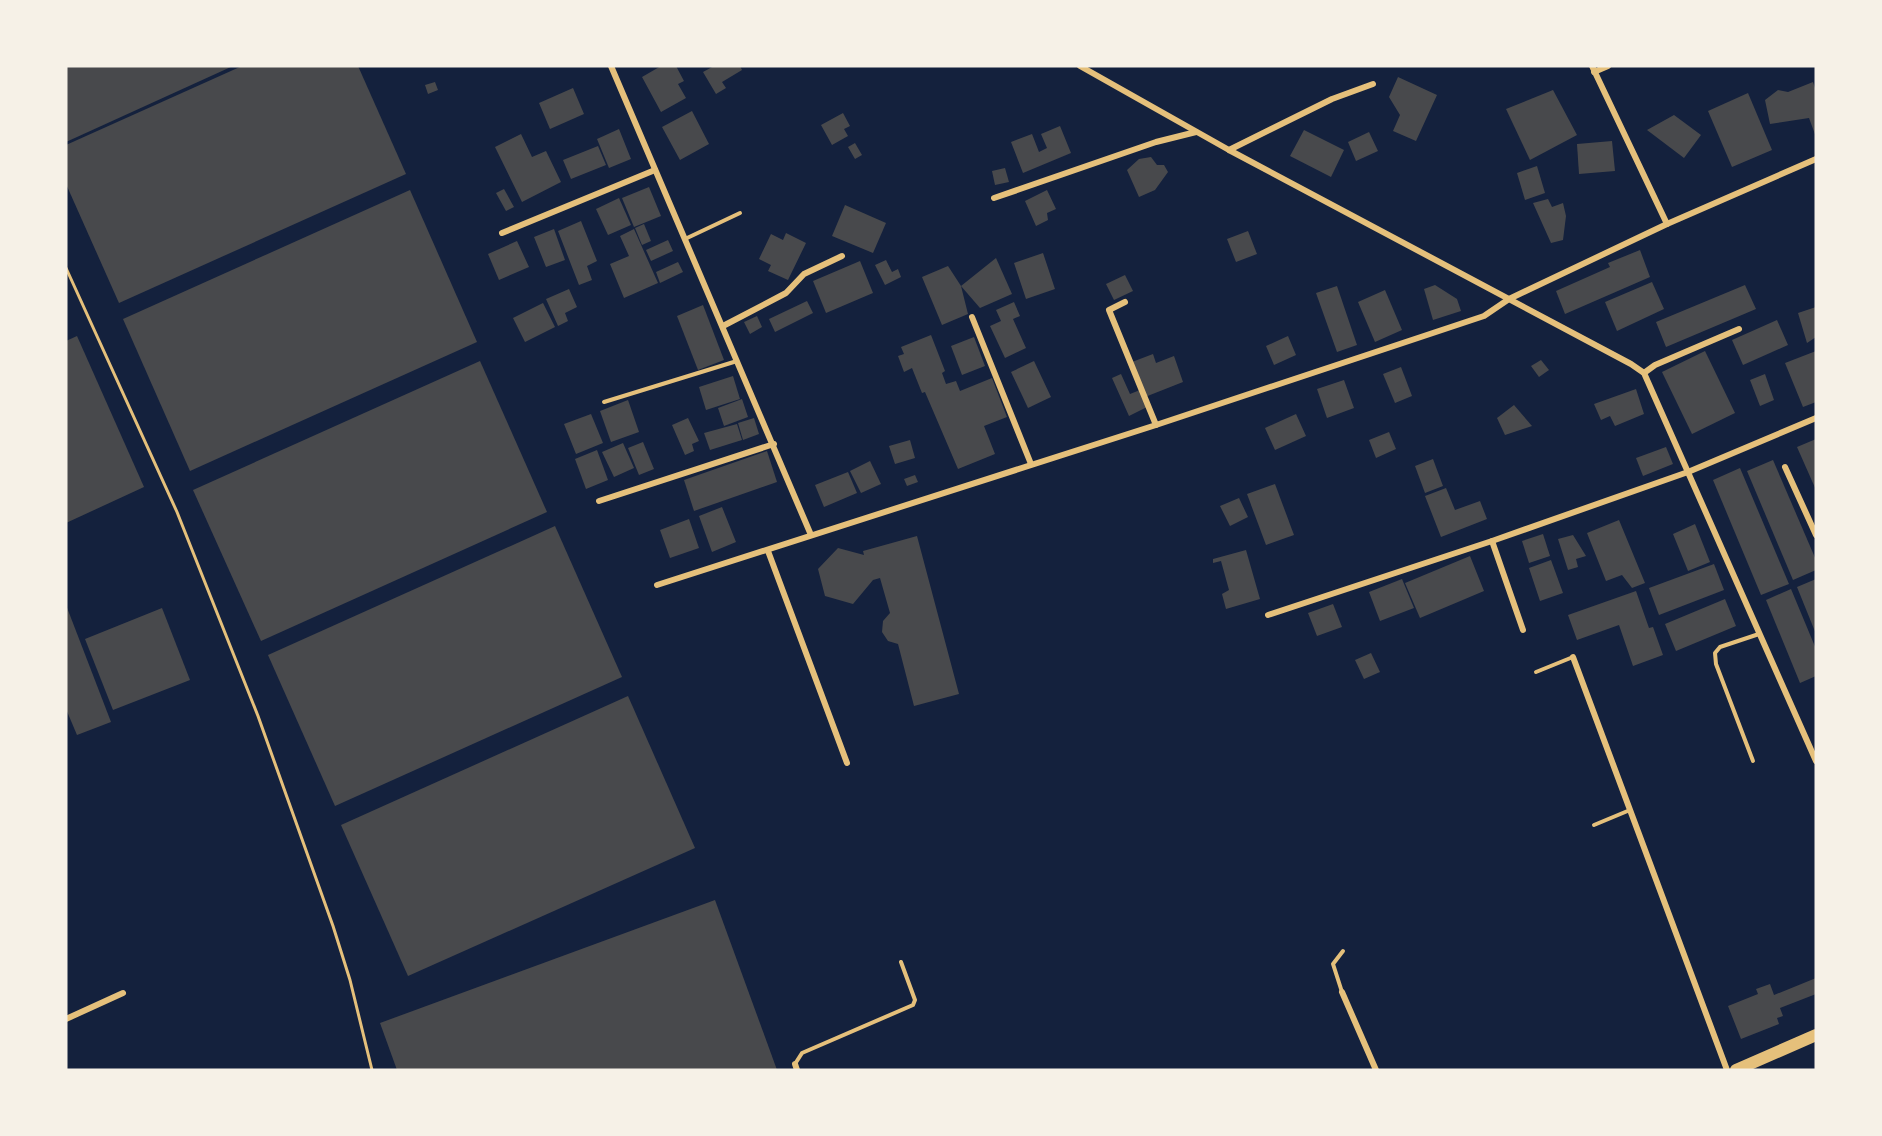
<svg xmlns="http://www.w3.org/2000/svg" width="1882" height="1136" viewBox="0 0 1882 1136" font-family="'PT Sans',sans-serif">
<rect width="100%" height="100%" fill="#14213d"/>
<!-- building -->
<g fill="#48494c">
<polygon points="66,66 233,66 66,142"/>
<polygon points="242,66 358,66 406,174 119,303 66,184 66,145"/>
<polygon points="661,66 676,66 684,81 678,84 686,98 661,112 642,77"/>
<polygon points="714,66 740,66 742,70 722,82 726,88 716,94 703,72"/>
<polygon points="1398,77 1437,95 1416,141 1393,131 1400,115 1389,97"/>
<polygon points="435,82 438,90 428,94 425,85"/>
<polygon points="1813,82 1816,91 1816,137 1809,118 1770,124 1765,100 1778,90 1788,92"/>
<polygon points="573,88 584,114 550,129 539,103"/>
<polygon points="1553,90 1577,135 1530,160 1506,109"/>
<polygon points="1748,93 1772,150 1732,167 1708,111"/>
<polygon points="692,111 709,144 680,160 662,127"/>
<polygon points="843,113 850,126 844,129 848,136 832,145 821,125"/>
<polygon points="1674,115 1701,135 1684,158 1647,130"/>
<polygon points="1060,126 1071,153 1023,173 1011,142 1032,134 1039,152 1047,148 1041,134"/>
<polygon points="619,129 631,159 609,168 597,139"/>
<polygon points="1304,130 1344,150 1331,177 1290,156"/>
<polygon points="1369,132 1378,151 1356,161 1348,142"/>
<polygon points="521,134 532,157 546,151 561,182 522,202 495,147"/>
<polygon points="1612,141 1615,171 1579,174 1577,144"/>
<polygon points="855,143 862,155 855,159 848,147"/>
<polygon points="598,146 606,165 571,179 563,160"/>
<polygon points="1151,157 1157,165 1164,165 1168,172 1155,190 1139,197 1127,170 1139,159"/>
<polygon points="1537,166 1545,193 1525,200 1517,173"/>
<polygon points="1005,168 1009,182 995,185 992,171"/>
<polygon points="649,187 661,216 634,227 622,198"/>
<polygon points="504,189 514,207 506,211 496,193"/>
<polygon points="410,190 477,342 190,471 123,319"/>
<polygon points="1047,190 1056,209 1047,213 1048,220 1036,226 1025,201"/>
<polygon points="619,198 631,225 608,235 596,209"/>
<polygon points="1548,199 1552,207 1563,203 1566,216 1563,240 1551,243 1533,203"/>
<polygon points="845,205 886,223 873,253 832,236"/>
<polygon points="581,221 597,261 587,266 592,280 579,285 558,231"/>
<polygon points="644,224 651,241 642,245 635,228"/>
<polygon points="554,229 565,260 546,267 534,237"/>
<polygon points="634,229 658,283 624,298 610,264 629,256 620,236"/>
<polygon points="1248,231 1257,254 1236,262 1227,239"/>
<polygon points="786,233 806,243 788,280 768,271 771,265 759,259 771,234 783,240"/>
<polygon points="668,240 673,251 651,261 646,250"/>
<polygon points="517,241 529,267 499,280 488,254"/>
<polygon points="1640,250 1650,277 1565,314 1556,291 1610,267 1608,263"/>
<polygon points="1043,253 1055,289 1026,299 1014,263"/>
<polygon points="996,258 1012,294 980,308 961,286"/>
<polygon points="886,260 892,272 898,269 901,277 885,285 875,265"/>
<polygon points="860,261 873,293 826,313 813,281"/>
<polygon points="678,262 683,272 660,283 656,272"/>
<polygon points="948,266 961,286 968,314 942,325 922,277"/>
<polygon points="1125,275 1133,291 1114,300 1106,284"/>
<polygon points="1652,282 1664,309 1617,331 1605,302"/>
<polygon points="1435,285 1457,299 1461,311 1433,320 1424,289"/>
<polygon points="1745,285 1756,309 1666,347 1656,322"/>
<polygon points="1337,286 1357,345 1337,352 1316,293"/>
<polygon points="569,289 577,307 565,313 568,321 558,326 546,299"/>
<polygon points="1385,290 1402,330 1375,342 1358,302"/>
<polygon points="807,301 813,313 775,332 769,319"/>
<polygon points="1014,302 1020,316 1013,319 1026,348 1005,358 990,326 1001,321 996,310"/>
<polygon points="543,303 555,327 525,342 513,318"/>
<polygon points="703,305 724,360 698,370 677,316"/>
<polygon points="1816,307 1816,337 1807,343 1798,313"/>
<polygon points="757,316 762,327 750,334 744,322"/>
<polygon points="1777,320 1788,345 1743,365 1732,340"/>
<polygon points="931,335 945,371 942,373 946,384 956,381 960,391 992,378 1007,417 984,426 995,454 958,469 925,392 922,393 912,368 904,372 898,356 904,354 901,347"/>
<polygon points="77,336 144,487 66,523 66,341"/>
<polygon points="1288,336 1296,355 1274,365 1266,346"/>
<polygon points="974,337 985,366 962,375 951,346"/>
<polygon points="1705,351 1735,413 1692,434 1662,372"/>
<polygon points="1816,351 1816,402 1803,407 1785,363"/>
<polygon points="1153,354 1156,363 1174,356 1183,382 1145,397 1132,362"/>
<polygon points="1541,360 1549,370 1539,377 1531,366"/>
<polygon points="480,361 547,512 261,641 193,490"/>
<polygon points="1034,361 1051,397 1028,408 1011,372"/>
<polygon points="1401,367 1412,396 1395,403 1383,374"/>
<polygon points="1121,374 1130,394 1140,390 1147,407 1129,416 1112,378"/>
<polygon points="1765,374 1774,400 1760,406 1750,380"/>
<polygon points="733,376 740,399 706,410 699,387"/>
<polygon points="1344,380 1354,408 1327,418 1317,389"/>
<polygon points="1636,389 1644,414 1615,426 1610,416 1601,420 1594,404"/>
<polygon points="742,399 748,417 724,426 718,408"/>
<polygon points="628,400 639,432 611,442 600,411"/>
<polygon points="1514,405 1532,426 1505,435 1497,418"/>
<polygon points="591,414 603,443 576,454 564,424"/>
<polygon points="1296,414 1306,436 1275,450 1265,428"/>
<polygon points="688,418 699,441 692,444 694,451 685,455 672,425"/>
<polygon points="754,418 759,434 743,440 738,423"/>
<polygon points="737,424 742,440 710,450 704,433"/>
<polygon points="1389,432 1396,449 1376,458 1369,440"/>
<polygon points="1816,439 1816,490 1797,447"/>
<polygon points="910,440 915,458 895,464 889,446"/>
<polygon points="643,442 654,469 639,475 628,448"/>
<polygon points="623,443 634,468 614,477 602,452"/>
<polygon points="1666,447 1673,464 1643,476 1636,458"/>
<polygon points="597,450 608,480 586,489 575,459"/>
<polygon points="767,451 777,482 694,511 684,480"/>
<polygon points="1433,459 1443,486 1425,493 1415,466"/>
<polygon points="1773,460 1816,560 1816,570 1793,580 1747,471"/>
<polygon points="870,461 881,484 861,493 850,471"/>
<polygon points="1740,468 1789,584 1761,595 1713,480"/>
<polygon points="848,472 857,493 824,507 815,485"/>
<polygon points="915,475 918,482 907,486 904,479"/>
<polygon points="1275,484 1294,535 1266,545 1247,494"/>
<polygon points="1446,488 1455,510 1480,501 1487,519 1441,537 1425,496"/>
<polygon points="1239,498 1248,517 1230,526 1220,506"/>
<polygon points="722,507 736,542 712,552 699,516"/>
<polygon points="689,519 699,548 670,558 660,530"/>
<polygon points="1619,520 1645,583 1632,588 1622,575 1606,581 1587,533"/>
<polygon points="1695,524 1710,562 1688,571 1673,534"/>
<polygon points="555,526 622,677 335,806 268,655"/>
<polygon points="1543,534 1550,556 1529,563 1522,541"/>
<polygon points="1573,535 1586,556 1576,559 1578,567 1568,570 1558,539"/>
<polygon points="917,536 959,694 914,706 898,644 888,641 882,632 883,621 890,613 880,578 873,580 853,604 825,596 818,569 838,548 864,555 863,551"/>
<polygon points="1246,550 1260,599 1226,609 1222,594 1229,590 1221,561 1213,563 1213,559"/>
<polygon points="1470,556 1484,591 1420,618 1405,583"/>
<polygon points="1551,560 1563,593 1540,601 1529,568"/>
<polygon points="1714,564 1724,590 1659,615 1649,588"/>
<polygon points="1402,579 1414,608 1380,621 1369,592"/>
<polygon points="1816,579 1816,634 1797,587"/>
<polygon points="1791,589 1816,649 1816,676 1800,683 1766,600"/>
<polygon points="1636,591 1649,628 1653,627 1663,655 1633,666 1619,625 1577,640 1568,615"/>
<polygon points="1725,599 1736,626 1676,651 1665,624"/>
<polygon points="1333,604 1342,627 1317,636 1308,613"/>
<polygon points="66,605 111,722 77,735 66,709"/>
<polygon points="162,608 190,680 113,710 85,639"/>
<polygon points="1371,653 1380,672 1364,679 1355,660"/>
<polygon points="628,696 695,848 408,976 341,825"/>
<polygon points="715,900 777,1070 397,1070 380,1023"/>
<polygon points="1816,978 1816,994 1780,1008 1783,1016 1777,1018 1779,1024 1741,1039 1728,1006 1758,994 1756,989 1770,984 1774,995"/>
</g>
<g fill="none" stroke-linecap="round" stroke-linejoin="round">
<!-- path -->
<polyline stroke="#e5c07b" stroke-width="3" points="66,268 177,512 258,716 333,926 350,980 372,1070"/>
<!-- service -->
<g stroke="#e5c07b" stroke-width="4">
<polyline points="685,239 740,213"/>
<polyline points="604,402 737,361"/>
<polyline points="1536,672 1573,657"/>
<polyline points="1753,761 1716,664 1715,653 1720,647 1759,634"/>
<polyline points="1594,825 1630,810"/>
<polyline points="1342,992 1333,964 1343,951"/>
<polyline points="795,1064 802,1053 913,1005 915,1000 901,962"/>
</g>
<!-- minor -->
<g stroke="#e5c07b" stroke-width="6">
<polyline points="611,66 811,535"/>
<polyline points="1080,66 1229,150 1631,364 1644,373 1816,761"/>
<polyline points="1592,66 1667,224"/>
<polyline points="1594,72 1608,66"/>
<polyline points="1229,150 1332,99 1373,84"/>
<polyline points="994,198 1156,142 1196,132"/>
<polyline points="502,233 655,170"/>
<polyline points="1125,302 1109,310 1156,425"/>
<polyline points="972,317 1031,464"/>
<polyline points="723,326 786,293 804,274 842,256"/>
<polyline points="1644,373 1655,365 1739,329"/>
<polyline points="1785,467 1816,535"/>
<polyline points="599,501 774,444"/>
<polyline points="1492,541 1523,630"/>
<polyline points="768,551 847,763"/>
<polyline points="657,585 1156,425 1484,316 1509,299 1667,224 1816,159"/>
<polyline points="1268,615 1492,541 1688,472 1816,418"/>
<polyline points="1573,657 1727,1070"/>
<polyline points="1342,992 1376,1070"/>
<polyline points="66,1019 123,993"/>
<polyline points="795,1064 797,1070"/>
</g>
<!-- primary -->
<polyline stroke="#e5c07b" stroke-width="12" points="1736,1070 1816,1035"/>
</g>
<!-- border -->
<rect width="1882" height="1136" fill="none" stroke="#f6f1e7" stroke-width="135"/>
</svg>
